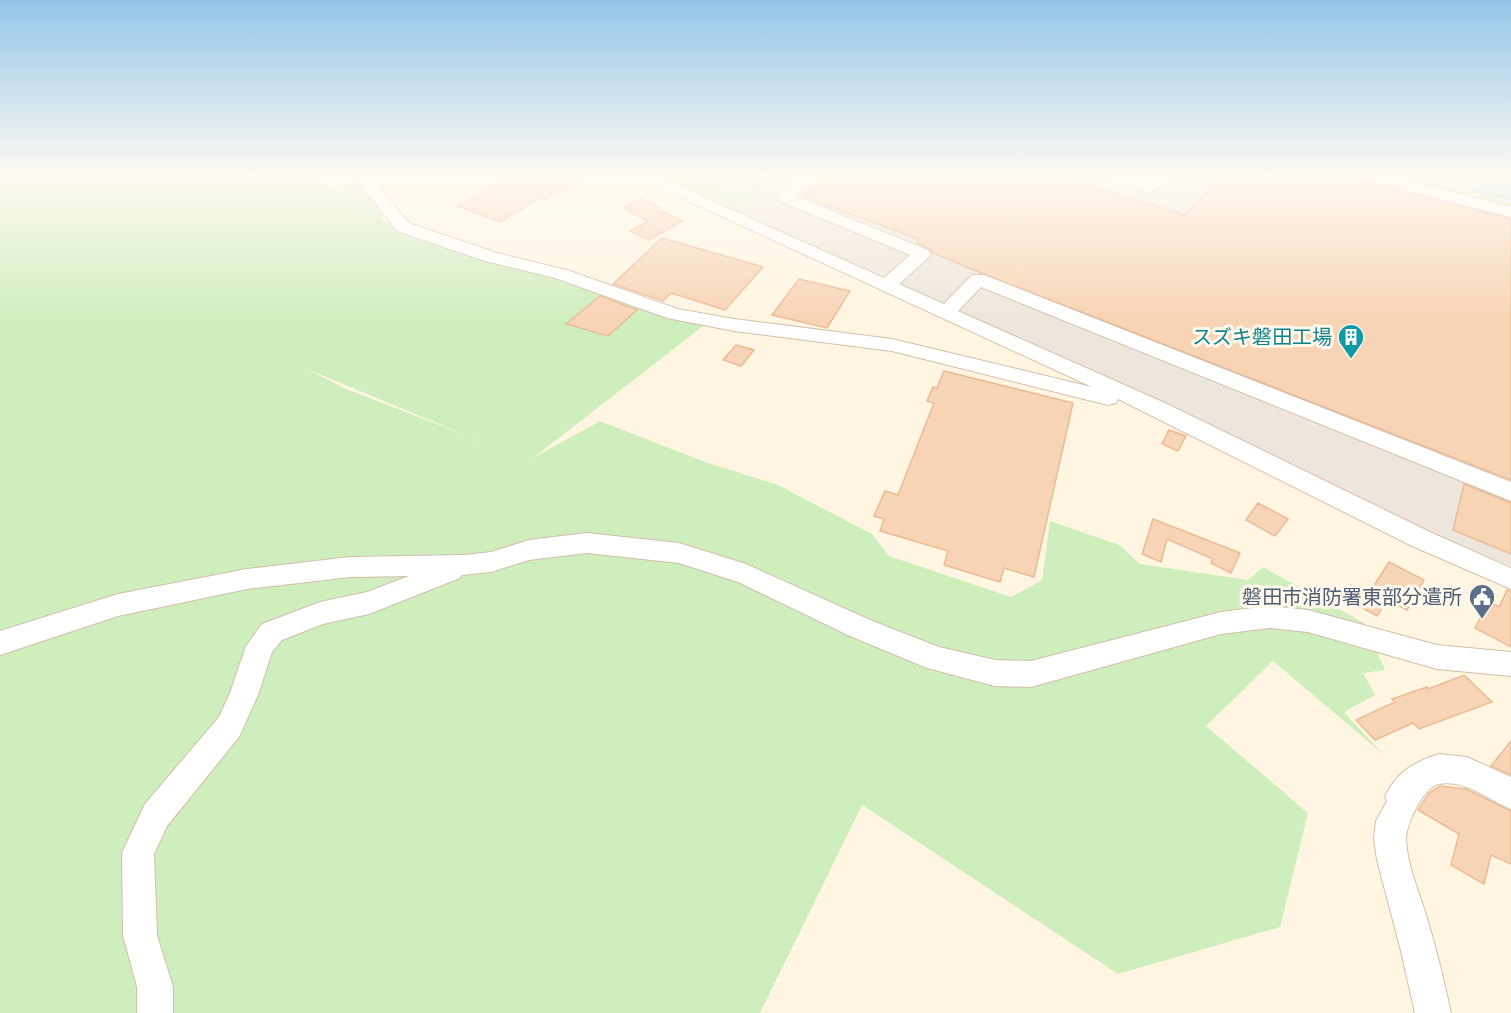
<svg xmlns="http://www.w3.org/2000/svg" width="1511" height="1013" viewBox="0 0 1511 1013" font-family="Helvetica,'Noto Sans JP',sans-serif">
<rect width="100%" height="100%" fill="#fff5e1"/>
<!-- industrial -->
<polygon fill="#ede6dd" points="656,176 1511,176 1511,566 1467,548 972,316"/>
<!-- green -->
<g fill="#cfeebe" fill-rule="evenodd">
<path d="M 0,176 L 304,176 L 333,189 L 359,181 L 382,208 L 382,221 L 711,320 L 533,458 L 600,421 L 705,462 L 778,485 L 872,534 L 889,556 L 1011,597 L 1042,580 L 1050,521 L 1119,545 L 1140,564 L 1248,580 L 1263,567 L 1364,623 L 1385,670 L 1363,673 L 1375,695 L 1344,712 L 1383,754 L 1273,661 L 1206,726 L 1308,813 L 1280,927 L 1118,974 L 862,805 L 760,1013 L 0,1013 ZM 307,369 L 480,441 L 481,441 L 346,389 Z"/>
<path d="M 660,176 L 696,179 L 736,192 L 773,177 C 761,191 752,204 733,207 Z"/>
<polygon points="1384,176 1414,176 1418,181 1421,177 1511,203 1511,208 1418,182 1406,182"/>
</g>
<!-- water -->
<polygon fill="#b4dfea" stroke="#99cedd" stroke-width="1.5" points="1481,176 1511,178 1511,200 1472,190"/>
<!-- building -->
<g fill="#f7d4b6" stroke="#ebbb95" stroke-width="1.5">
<polygon points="509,176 528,179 534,176 550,179 555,176 585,176 545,200 539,198 500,222 458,206"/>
<polygon points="832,176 1059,176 1185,215 1223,176 1359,176 1362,181 1511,219 1511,480 981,273 933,253 929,248 917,243 918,239 802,196"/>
<polygon points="641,198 658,207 655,208 682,221 649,240 630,231 648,221 623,208"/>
<polygon points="662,238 763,267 725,310 671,293 663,301 613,284"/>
<polygon points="799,279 850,291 827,328 772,315"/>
<polygon points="600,296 637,310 608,336 566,324"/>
<polygon points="736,345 754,350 741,366 723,360"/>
<polygon points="944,371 1073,403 1034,577 1004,568 1000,582 944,565 948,551 880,531 884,519 874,516 885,491 898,495 934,403 927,401 933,387 937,388"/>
<polygon points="1169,430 1186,436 1178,451 1162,444"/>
<polygon points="1464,484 1511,503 1511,554 1453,530"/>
<polygon points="1258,503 1288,519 1275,536 1246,520"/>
<polygon points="1153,519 1240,553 1231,573 1211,563 1213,559 1167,539 1161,562 1142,554"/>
<polygon points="1389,562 1424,580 1407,610 1387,600 1377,616 1342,597 1351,585 1368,595"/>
<polygon points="1507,590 1511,591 1511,647 1475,628 1489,602 1499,607"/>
<polygon points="1464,675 1492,702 1419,729 1413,723 1375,740 1356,720 1395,702 1392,699 1427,687 1428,689"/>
<polygon points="1511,741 1511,775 1491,766"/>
<polygon points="1440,786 1466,789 1511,811 1511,864 1491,855 1484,884 1451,865 1459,834 1418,810 1429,793"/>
</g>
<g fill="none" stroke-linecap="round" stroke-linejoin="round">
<!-- minor casing -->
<g stroke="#d3bfa9" stroke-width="2">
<g id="minor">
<polygon points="354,176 370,176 409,223 497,253 567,270 678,309 734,319 892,339 1092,387 634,176 656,176 884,278 910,255 777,200 775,197 801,176 820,176 795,196 928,250 931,254 928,258 899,284 944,304 972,275 984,275 1511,482 1511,501 981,287 958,311 1165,403 1430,532 1511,568 1511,589 1412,546 1118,399 1116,403 1108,405 892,351 734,331 667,318 555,278 485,261 397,231"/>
<polygon points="1107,176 1132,176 1147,181 1151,176 1168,176 1156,190 1150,192 1109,179"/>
<polygon points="1361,176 1388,176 1511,207 1511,217 1363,179"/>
<polygon points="587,533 679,543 746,564 870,620 939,647 995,660 1031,661 1221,612 1269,606 1308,610 1437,645 1511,652 1511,676 1437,669 1308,632 1269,628 1221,634 1031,687 995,686 927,668 850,636 738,582 679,563 587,553 529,560 491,572 462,575 460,578 369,614 323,624 282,640 272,652 258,695 239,737 167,826 154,854 157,935 173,987 173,1013 137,1013 137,987 123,935 122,853 145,804 219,717 230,693 246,646 262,624 320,602 367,592 409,576 350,577 247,589 118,616 0,655 0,631 118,594 247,569 350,557 465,555 491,552 529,540"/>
<path d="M 1439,754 L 1467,757 L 1511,777 L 1511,809 C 1488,800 1465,779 1439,784 C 1423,787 1406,825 1406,839 C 1407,865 1419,891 1426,915 C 1436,947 1444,980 1451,1013 L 1415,1013 L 1401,951 L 1377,860 L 1374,839 L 1376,821 L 1387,801 L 1385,797 C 1396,772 1414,762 1439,754 Z"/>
</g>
</g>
<!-- minor -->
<use href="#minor" fill="#fff" fill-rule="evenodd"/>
</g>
<!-- sky -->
<linearGradient id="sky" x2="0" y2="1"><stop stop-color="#93c5e9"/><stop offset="0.55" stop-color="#fffaf2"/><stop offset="1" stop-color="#fffaf2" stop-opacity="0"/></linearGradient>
<rect width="1511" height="318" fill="url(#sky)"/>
<!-- icons -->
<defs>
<g id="building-pin" transform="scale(1.35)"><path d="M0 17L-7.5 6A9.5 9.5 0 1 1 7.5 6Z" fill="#0f9aa8" stroke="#fff8ea"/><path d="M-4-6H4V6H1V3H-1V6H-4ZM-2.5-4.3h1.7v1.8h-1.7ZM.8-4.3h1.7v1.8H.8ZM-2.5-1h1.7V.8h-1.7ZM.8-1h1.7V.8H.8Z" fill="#fff"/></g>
<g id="civic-pin" transform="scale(1.35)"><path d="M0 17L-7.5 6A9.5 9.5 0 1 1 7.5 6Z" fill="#5c6f8a" stroke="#fff8ea"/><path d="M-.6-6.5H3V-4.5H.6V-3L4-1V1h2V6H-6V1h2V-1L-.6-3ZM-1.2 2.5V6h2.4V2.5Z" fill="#fff"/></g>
</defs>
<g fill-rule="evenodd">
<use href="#building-pin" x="1351" y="337"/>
<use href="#civic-pin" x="1482" y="597"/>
</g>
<g text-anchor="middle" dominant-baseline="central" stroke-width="6" stroke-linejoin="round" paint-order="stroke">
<!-- culture labels -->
<g font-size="20" fill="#0d838f" stroke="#fff8ea" text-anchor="end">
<text x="1332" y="337">スズキ磐田工場</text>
</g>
<!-- service labels -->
<g font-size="20" fill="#4e5e75" stroke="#fff8ea" text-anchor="end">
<text x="1462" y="597">磐田市消防署東部分遣所</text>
</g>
</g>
</svg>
